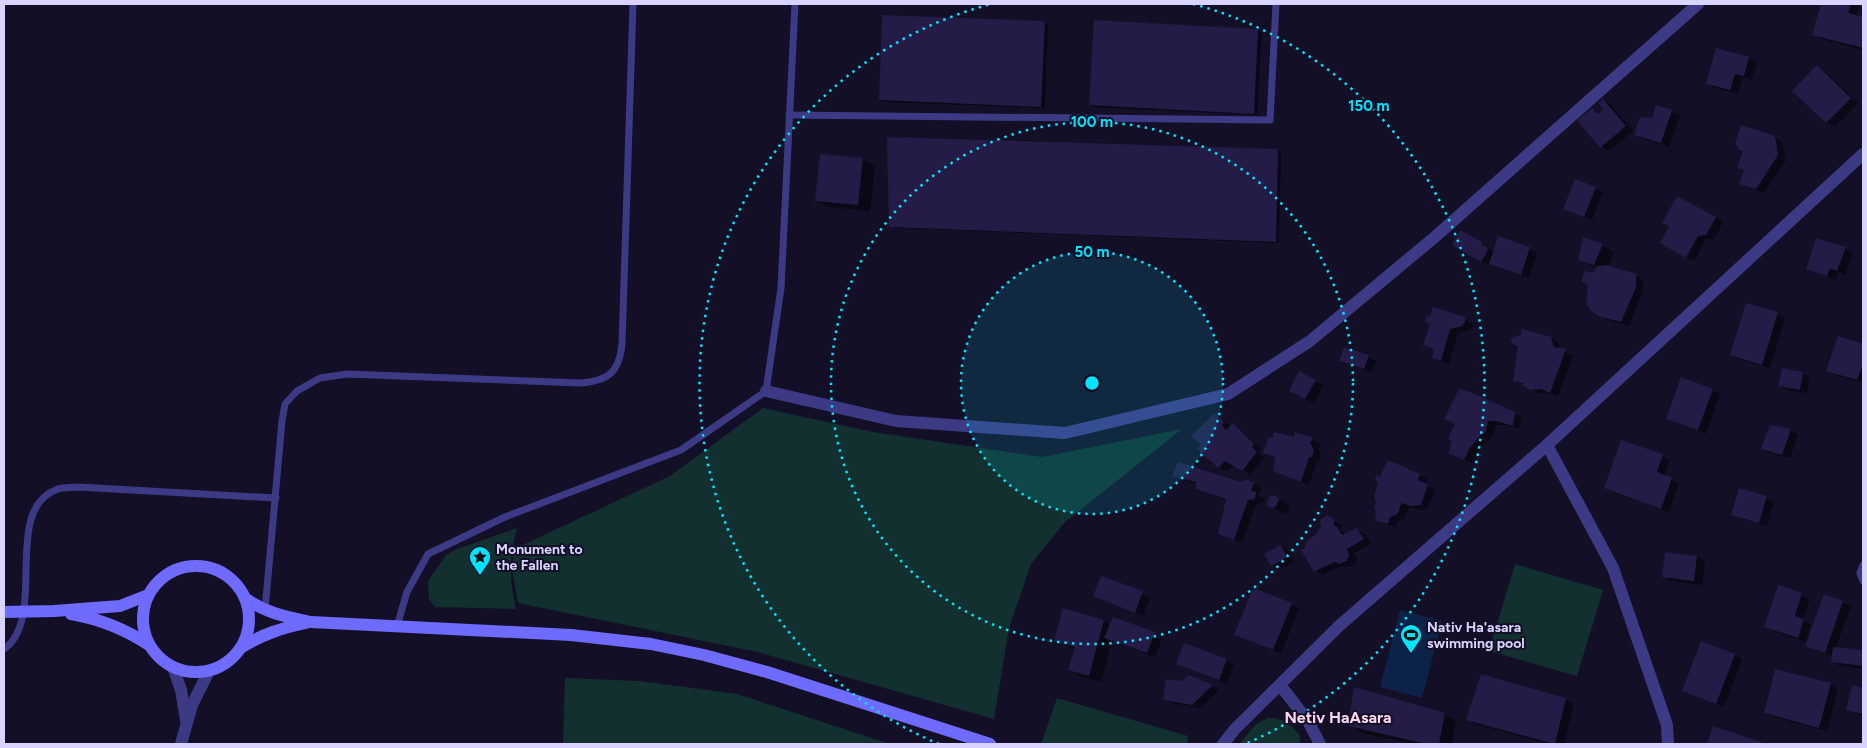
<svg xmlns="http://www.w3.org/2000/svg" width="1867" height="748" viewBox="0 0 1867 748" font-family="Figtree,sans-serif">
<rect width="100%" height="100%" fill="#130f26"/>
<!-- green -->
<g fill="#12302f">
<polygon points="763,408 873,432 1042,457 1182,429 1064,523 1031,564 1009,628 994,719 758,652 518,603 512,570 514,549 670,476"/>
<path d="M 517,528 C 509,561 509,576 516,609 L 435,607 L 429,599 L 428,581 L 446,555 L 457,549 Z"/>
<polygon points="1515,564 1603,590 1577,676 1489,651"/>
<polygon points="565,678 639,681 737,694 890,744 563,744"/>
<polygon points="1057,698 1188,736 1187,744 1041,744"/>
<path d="M 1268,718 C 1283,718 1291,724 1300,736 L 1300,744 L 1239,744 L 1256,724 Z"/>
</g>
<!-- water -->
<polygon fill="#0c2248" points="1400,610 1442,621 1422,698 1380,687"/>
<!-- shadow -->
<g fill="#0007">
<polygon points="1822,4 1860,4 1856,16 1863,18 1863,50 1822,39 1814,34"/>
<polygon points="1095,21 1258,30 1262,32 1257,115 1094,107 1090,105"/>
<polygon points="1044,23 1048,25 1045,108 884,102 880,100"/>
<polygon points="1717,49 1749,58 1757,63 1752,80 1743,77 1738,94 1715,88 1708,83"/>
<polygon points="1817,66 1825,71 1858,103 1835,127 1827,122 1794,90"/>
<polygon points="1603,100 1611,105 1633,131 1609,151 1601,147 1592,109 1600,113 1605,109"/>
<polygon points="1657,106 1680,115 1669,147 1644,139 1636,134 1653,119"/>
<polygon points="1774,137 1782,142 1786,160 1764,193 1741,183 1745,171 1738,167"/>
<polygon points="1277,150 1281,152 1279,243 894,228 890,226"/>
<polygon points="821,155 863,159 875,166 870,211 828,207 816,200"/>
<polygon points="1595,188 1603,192 1592,220 1565,208"/>
<polygon points="1678,198 1723,222 1714,239 1706,239 1694,261 1661,243 1671,226"/>
<polygon points="1461,232 1489,247 1489,249 1494,252 1529,249 1537,253 1529,278 1498,268 1490,263 1489,265 1453,245"/>
<polygon points="1584,239 1602,245 1614,252 1608,267 1635,275 1643,280 1643,291 1629,326 1608,320 1599,315 1593,274 1597,268 1579,259"/>
<polygon points="1845,249 1853,253 1845,275 1838,272 1835,280 1807,268"/>
<polygon points="1777,314 1785,318 1770,368 1739,359 1731,355"/>
<polygon points="1464,318 1472,323 1473,327 1470,330 1458,333 1449,364 1433,358 1435,350 1425,345"/>
<polygon points="1522,336 1550,338 1558,343 1560,350 1574,355 1558,396 1550,393 1540,394 1515,380"/>
<polygon points="1839,337 1863,345 1863,383 1836,375 1828,370"/>
<polygon points="1368,356 1376,361 1372,372 1349,365 1341,361"/>
<polygon points="1802,373 1810,378 1807,393 1787,390 1780,386"/>
<polygon points="1315,381 1323,385 1314,403 1298,395"/>
<polygon points="1712,390 1720,394 1706,434 1668,418"/>
<polygon points="1515,414 1522,418 1520,429 1505,425 1496,425 1493,436 1487,441 1477,453 1472,463 1458,457 1457,424"/>
<polygon points="1215,415 1231,427 1234,425 1241,430 1261,449 1259,452 1264,457 1251,474 1234,465 1226,471 1218,467 1202,445"/>
<polygon points="1790,430 1798,435 1790,458 1770,453 1762,449"/>
<polygon points="1274,439 1312,439 1320,444 1318,449 1321,455 1320,460 1317,461 1309,485 1275,470 1276,458 1265,452"/>
<polygon points="1662,456 1670,460 1664,476 1679,483 1669,512 1613,492 1605,488"/>
<polygon points="1174,475 1254,484 1261,488 1258,495 1264,498 1263,503 1256,504 1242,543 1219,534 1227,500 1205,492 1197,488 1197,484 1182,480"/>
<polygon points="1419,475 1427,479 1426,485 1435,490 1428,509 1420,510 1409,507 1405,518 1398,521 1396,527 1384,524 1376,520 1381,478"/>
<polygon points="1276,497 1290,506 1288,512 1284,514 1268,505"/>
<polygon points="1766,497 1774,502 1767,526 1740,518 1732,514"/>
<polygon points="1327,517 1342,526 1340,527 1341,530 1346,535 1357,530 1365,534 1371,544 1354,553 1357,560 1354,565 1349,567 1342,566 1322,575 1315,571 1307,549 1322,529"/>
<polygon points="1280,546 1288,551 1295,562 1280,569 1272,565"/>
<polygon points="1666,553 1697,557 1705,562 1702,585 1671,581 1663,576"/>
<polygon points="1101,577 1150,597 1143,616 1094,596"/>
<polygon points="1779,586 1810,599 1803,620 1811,625 1806,642 1773,631 1765,627"/>
<polygon points="1825,596 1851,606 1836,648 1863,651 1863,668 1840,666 1832,661 1833,657 1807,646"/>
<polygon points="1291,604 1299,608 1281,654 1236,635"/>
<polygon points="1064,610 1104,621 1111,625 1154,634 1162,638 1155,657 1112,641 1101,682 1082,677 1070,670 1076,650 1056,640"/>
<polygon points="1734,655 1742,659 1724,707 1684,691"/>
<polygon points="1226,660 1234,665 1227,684 1178,664"/>
<polygon points="1482,676 1566,700 1574,704 1564,744 1548,744 1476,724 1468,720"/>
<polygon points="1189,677 1219,690 1200,708 1172,703 1164,699"/>
<polygon points="1830,684 1838,689 1827,731 1773,717 1765,713"/>
<polygon points="1853,687 1863,690 1863,716 1847,709"/>
<polygon points="1444,714 1456,721 1452,744 1413,744 1362,733 1350,726"/>
<polygon points="1714,727 1764,744 1708,744"/>
</g>
<!-- building -->
<g fill="#241b47">
<polygon points="1821,4 1851,4 1848,13 1863,17 1863,48 1812,35"/>
<polygon points="882,15 1045,21 1041,107 879,100"/>
<polygon points="1094,20 1258,29 1254,114 1089,105"/>
<polygon points="1716,48 1749,57 1744,76 1735,74 1730,90 1706,84"/>
<polygon points="1817,65 1851,98 1826,123 1792,91"/>
<polygon points="1603,99 1626,126 1600,148 1577,120 1592,108 1598,114 1603,109 1598,103"/>
<polygon points="1656,105 1672,110 1661,143 1634,135 1640,117 1652,118"/>
<polygon points="1741,125 1775,136 1778,155 1756,189 1739,184 1744,170 1737,168 1743,151 1739,150 1735,143"/>
<polygon points="887,137 1278,149 1276,242 889,227"/>
<polygon points="820,154 863,158 858,205 815,201"/>
<polygon points="1575,179 1596,187 1584,217 1563,209"/>
<polygon points="1677,196 1716,217 1706,235 1698,236 1686,258 1660,243 1669,226 1662,223"/>
<polygon points="1460,230 1482,242 1482,245 1487,247 1488,250 1481,262 1452,245"/>
<polygon points="1498,236 1530,247 1521,275 1489,264"/>
<polygon points="1583,237 1603,244 1594,265 1578,260"/>
<polygon points="1816,238 1846,247 1837,271 1830,269 1827,276 1806,269"/>
<polygon points="1606,265 1636,274 1636,287 1621,322 1598,316 1590,310 1586,302 1588,285 1581,281 1585,271 1593,273 1597,266"/>
<polygon points="1746,303 1778,312 1762,365 1730,355"/>
<polygon points="1433,307 1465,317 1465,322 1462,326 1450,329 1441,361 1432,358 1434,349 1423,345 1430,324 1425,322 1427,315 1430,317"/>
<polygon points="1522,329 1551,337 1554,347 1566,349 1550,393 1541,389 1531,390 1523,386 1523,383 1513,381 1518,346 1513,344 1510,338 1521,335"/>
<polygon points="1838,336 1863,344 1863,363 1857,380 1826,371"/>
<polygon points="1344,347 1369,355 1364,369 1339,361"/>
<polygon points="1782,368 1803,372 1800,390 1778,386"/>
<polygon points="1299,371 1316,380 1305,399 1289,391"/>
<polygon points="1681,377 1713,389 1698,430 1666,419"/>
<polygon points="1459,389 1468,391 1515,412 1513,426 1496,421 1488,421 1486,431 1479,437 1469,449 1464,460 1448,453 1452,442 1448,438 1455,424 1444,419"/>
<polygon points="1215,413 1224,422 1222,425 1226,430 1233,423 1254,444 1252,447 1257,452 1242,471 1225,461 1218,468 1197,449 1201,445 1191,436"/>
<polygon points="1770,425 1791,429 1782,455 1761,449"/>
<polygon points="1274,432 1294,437 1295,432 1313,438 1310,444 1312,445 1312,448 1314,449 1312,457 1309,457 1301,482 1273,471 1275,457 1263,453 1268,438 1273,437"/>
<polygon points="1621,440 1663,454 1657,472 1672,478 1661,509 1604,488"/>
<polygon points="1388,460 1420,474 1418,480 1428,484 1421,505 1411,506 1401,503 1398,514 1390,517 1388,524 1375,521 1376,511 1374,508 1376,501 1374,497 1378,482 1375,480 1376,475 1380,477"/>
<polygon points="1178,462 1241,482 1246,479 1254,483 1251,490 1256,492 1255,499 1248,500 1234,540 1218,534 1226,499 1196,489 1196,482 1172,476"/>
<polygon points="1739,488 1767,496 1759,523 1731,515"/>
<polygon points="1271,495 1276,496 1279,499 1276,506 1272,508 1267,506 1267,501"/>
<polygon points="1327,515 1335,521 1333,523 1334,525 1337,527 1342,535 1357,528 1364,539 1347,549 1349,555 1347,561 1340,564 1334,562 1314,572 1301,550 1305,548 1305,543 1318,532 1318,529 1321,528 1320,520"/>
<polygon points="1280,545 1288,557 1271,566 1264,554"/>
<polygon points="1665,552 1697,556 1694,581 1662,577"/>
<polygon points="1101,576 1143,591 1135,613 1093,596"/>
<polygon points="1778,585 1802,593 1795,616 1804,619 1798,638 1764,627"/>
<polygon points="1253,588 1292,603 1273,650 1234,635"/>
<polygon points="1824,594 1843,601 1825,653 1805,646"/>
<polygon points="1063,608 1104,620 1089,676 1068,670 1075,647 1054,641"/>
<polygon points="1113,617 1155,632 1147,653 1104,638"/>
<polygon points="1701,641 1735,654 1716,704 1682,691"/>
<polygon points="1184,643 1227,659 1219,680 1176,664"/>
<polygon points="1833,647 1863,650 1863,666 1831,662"/>
<polygon points="1775,669 1831,683 1819,728 1764,713"/>
<polygon points="1481,674 1566,698 1555,744 1466,720"/>
<polygon points="1189,675 1213,685 1192,705 1163,700 1166,679 1181,681"/>
<polygon points="1852,685 1863,688 1863,714 1846,710"/>
<polygon points="1354,687 1445,713 1439,744 1427,744 1348,726"/>
<polygon points="1713,726 1767,744 1707,744"/>
</g>
<g fill="none" stroke-linecap="round" stroke-linejoin="round">
<!-- lane -->
<g stroke="#3d3a85" stroke-width="7">
<polyline points="789,115 1270,120 1276,4"/>
<polyline points="1863,565 1860,573 1863,581"/>
<path d="M 265,610 L 282,421 L 285,404 L 297,391 L 320,378 L 347,374 L 580,383 C 608,381 619,373 622,344 L 633,4"/>
<polyline points="397,626 407,592 428,554 505,517 681,450 766,391 781,288 795,4"/>
<path d="M 4,649 C 49,617 0,509 58,489 C 64,487 72,488 78,487 L 276,498"/>
</g>
<!-- street -->
<g stroke="#3d3a85" stroke-width="12">
<polyline points="766,391 896,421 1065,433 1228,394 1310,341 1436,236 1698,4"/>
<polyline points="1547,445 1613,568 1667,725 1668,744"/>
<polyline points="173,667 181,690 186,720"/>
<polyline points="1280,685 1308,721 1320,744"/>
<polyline points="181,744 192,705 209,671"/>
<polyline points="1223,744 1235,729 1339,626 1547,445 1863,154"/>
</g>
<!-- secondary -->
<g stroke="#6f6bff" stroke-width="12">
<circle cx="196" cy="619" r="53"/>
<path d="M 245,598 C 265,613 287,617 311,622 L 571,635 L 651,644 L 704,655 L 767,672 L 990,744"/>
<polyline points="4,612 54,611 120,606 148,595"/>
<path d="M 71,614 C 100,619 125,629 149,645"/>
<path d="M 242,647 C 263,634 282,628 306,623"/>
</g>
</g>
<!-- distance rings -->
<circle cx="1092" cy="383" r="131" fill="#00e5ff" fill-opacity=".12"/>
<g fill="none" stroke="#00e5ff" stroke-width="2.5" stroke-dasharray="2.5 5">
<circle cx="1092" cy="383" r="131"/>
<circle cx="1092" cy="383" r="261"/>
<path d="M939 744A392 392 0 0 1 991 4M1193 4A392 392 0 0 1 1245 744"/>
</g>
<!-- icons -->
<defs>
<g id="sight-pin" transform="scale(1.125)"><path d="M0 17L-7.5 6A9.5 9.5 0 1 1 7.5 6Z" fill="#00e5ff" stroke="#130f26"/><path d="M0-6L1.8-2.2L6-1.7L2.9 1.2L3.7 5.4L0 3.3L-3.7 5.4L-2.9 1.2L-6-1.7L-1.8-2.2Z" fill="#111"/></g>
<g id="stadium-pin" transform="scale(1.125)"><path d="M0 17L-7.5 6A9.5 9.5 0 1 1 7.5 6Z" fill="#00e5ff" stroke="#130f26"/><path d="M0-5a6.5 5 0 1 0 0 10a6.5 5 0 1 0 0-10ZM-3.5-1.8h7v3.6h-7Z" fill="#111"/></g>
</defs>
<g fill-rule="evenodd">
<use href="#sight-pin" x="480" y="557"/>
<use href="#stadium-pin" x="1411" y="635"/>
</g>
<g text-anchor="middle" dominant-baseline="central" stroke-width="4" stroke-linejoin="round" paint-order="stroke">
<!-- poi labels -->
<g font-size="14" font-weight="bold" fill="#d9d4ff" stroke="#130f26" text-anchor="start">
<text x="496" y="549">Monument to<tspan x="496" dy="16">the Fallen</tspan></text>
<text x="1427" y="627">Nativ Ha'asara<tspan x="1427" dy="16">swimming pool</tspan></text>
</g>
<!-- quarter labels -->
<g font-size="16" font-weight="bold" fill="#ffd6f0" stroke="#130f26">
<text x="1338" y="717">Netiv HaAsara</text>
</g>
</g>
<circle cx="1092" cy="383" r="8" fill="#00e5ff" stroke="#130f26" stroke-width="2.5"/>
<g font-size="15" text-anchor="middle" font-weight="bold" fill="#00e5ff" stroke="#130f26" stroke-width="4" stroke-linejoin="round" paint-order="stroke">
<text x="1369" y="111">150 m</text>
<text x="1092" y="127">100 m</text>
<text x="1092" y="257">50 m</text>
</g>
<!-- border -->
<rect width="1867" height="748" fill="none" stroke="#d9d4ff" stroke-width="10"/>
</svg>
